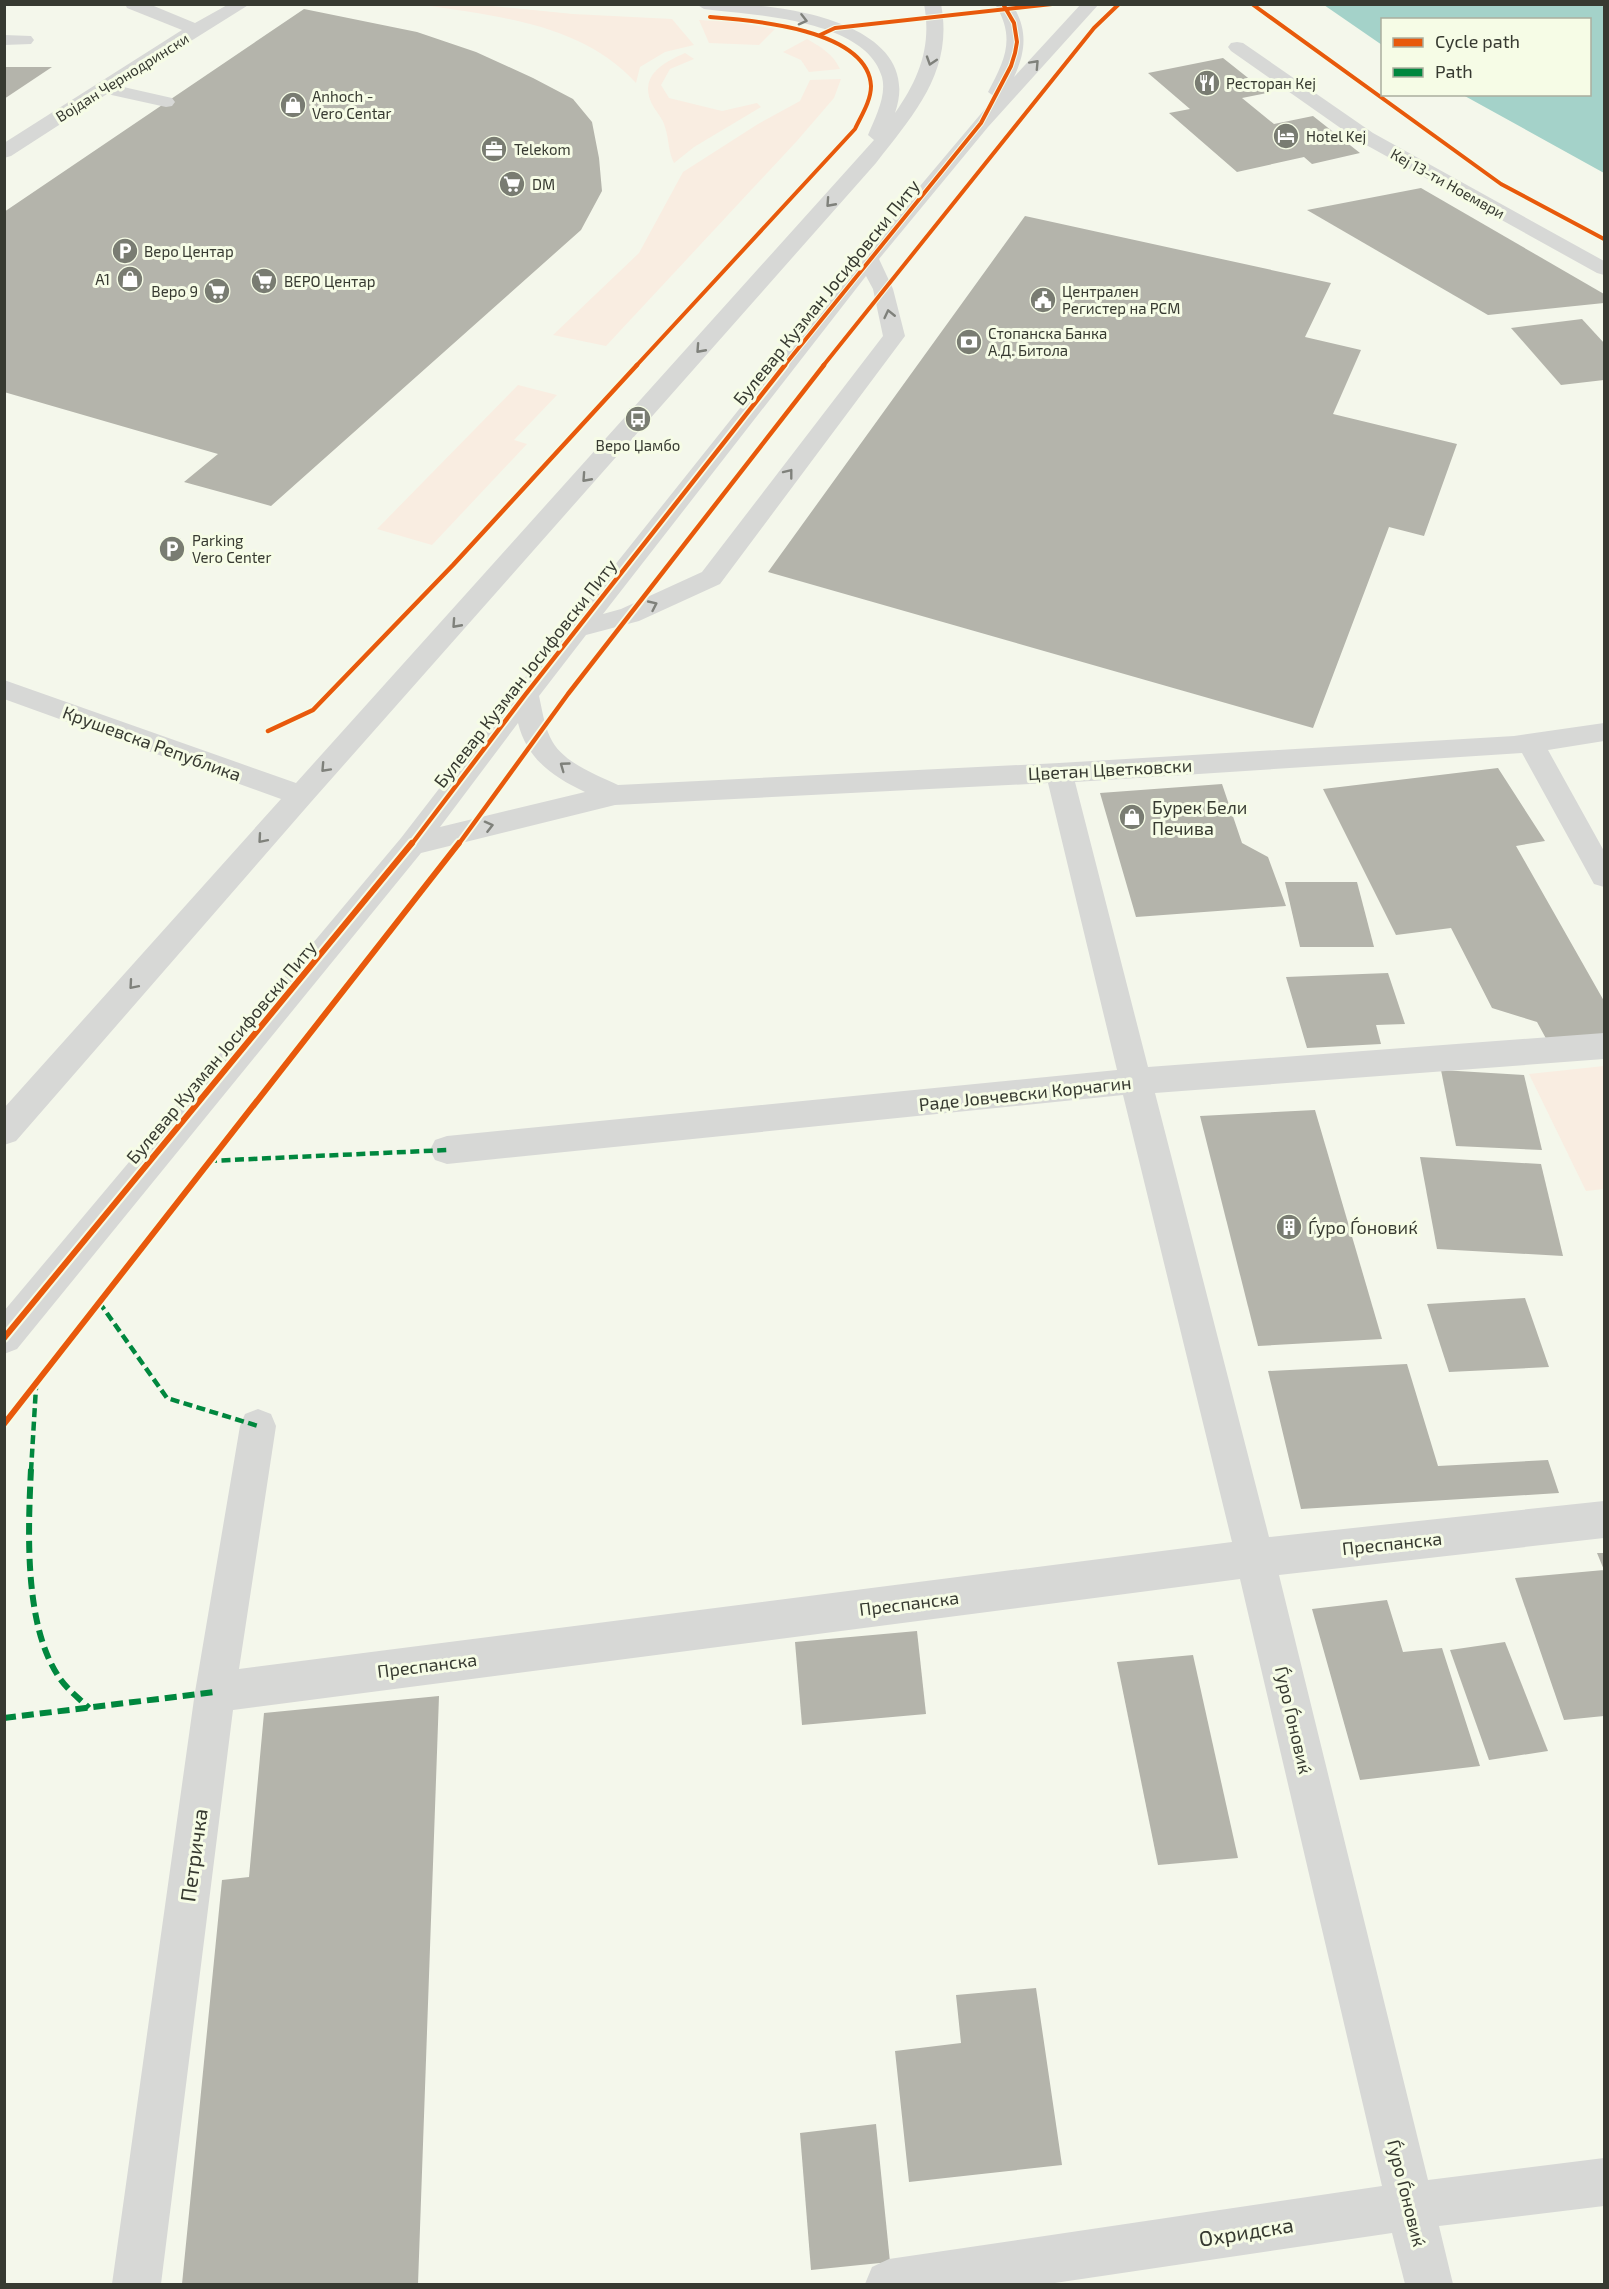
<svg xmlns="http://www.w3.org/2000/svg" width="1609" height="2289" viewBox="0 0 1609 2289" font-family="'Exo 2',sans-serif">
<rect width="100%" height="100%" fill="#f4f7eb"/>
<!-- green -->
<g fill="#f9ede1">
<path d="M 482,5 L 573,14 L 672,19 L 694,45 L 665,52 L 640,67 L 636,83 C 583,24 497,16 423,5 Z"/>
<polygon points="699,20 734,22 775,29 759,45 709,43"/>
<path d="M 807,39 C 821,47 833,54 840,69 L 809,72 L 801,60 L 783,52 Z"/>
<path d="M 685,53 L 694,59 L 670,69 L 661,85 L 669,98 L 722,111 L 757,103 L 761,107 L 694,147 L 674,163 C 668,151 669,139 665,127 C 663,118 655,111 651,102 C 640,75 663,63 685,53 Z"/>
<polygon points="841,79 834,98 796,142 606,346 553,335 639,253 683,172 758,124 800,101 810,80"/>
<polygon points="518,385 557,395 514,440 527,444 432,545 377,529"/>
<polygon points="1604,1066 1604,1189 1586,1191 1529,1074"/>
</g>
<!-- water -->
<polygon fill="#a4d2c9" points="1601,5 1604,7 1604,173 1463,95 1590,94 1590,20 1382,20 1382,45 1324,5"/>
<!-- building -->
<g fill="#b4b4ab">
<polygon points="304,9 417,32 476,52 533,78 573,99 592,122 599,158 602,191 581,230 271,506 184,482 218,454 4,392 4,212"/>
<polygon points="1223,58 1267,93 1242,98 1274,124 1313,116 1360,153 1312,164 1304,157 1237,172 1169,113 1190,109 1148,73"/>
<polygon points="4,67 52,67 4,99"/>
<polygon points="1421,188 1604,294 1604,303 1488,315 1307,210"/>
<polygon points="1025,216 1331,283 1305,337 1361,350 1333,414 1457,444 1424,536 1389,527 1313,728 768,572"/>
<polygon points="1582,319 1604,343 1604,380 1561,385 1511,328"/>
<polygon points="1498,768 1545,841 1516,846 1604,1001 1604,1037 1549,1044 1537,1022 1492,1008 1451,928 1396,935 1323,789"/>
<polygon points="1222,784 1242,843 1268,857 1286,906 1136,917 1100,793"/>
<polygon points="1285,882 1357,882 1374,947 1300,947"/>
<polygon points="1388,973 1405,1024 1376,1025 1381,1044 1307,1048 1286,977"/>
<polygon points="1441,1070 1524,1075 1542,1150 1456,1146"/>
<polygon points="1315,1110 1382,1339 1258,1346 1200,1116"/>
<polygon points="1420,1157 1541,1164 1563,1256 1437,1249"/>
<polygon points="1525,1298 1549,1367 1449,1372 1427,1304"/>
<polygon points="1407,1364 1438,1466 1548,1460 1559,1493 1301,1509 1268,1371"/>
<polygon points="1597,1553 1604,1553 1604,1716 1564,1720 1515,1578 1604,1570"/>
<polygon points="1387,1600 1403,1652 1442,1648 1480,1766 1360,1780 1312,1609"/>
<polygon points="917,1631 926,1714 802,1725 795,1642"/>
<polygon points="1505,1642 1548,1751 1489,1760 1450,1650"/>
<polygon points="1193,1655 1238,1858 1158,1865 1117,1662"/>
<polygon points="439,1696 418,2284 182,2284 222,1880 249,1877 264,1713"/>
<polygon points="1036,1988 1062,2165 909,2182 895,2051 961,2043 956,1995"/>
<polygon points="876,2124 890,2262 811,2270 800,2133"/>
</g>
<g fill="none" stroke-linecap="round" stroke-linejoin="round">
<!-- minor -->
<g fill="#d7d8d6" fill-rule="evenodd">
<polygon points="125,4 149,4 195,23 229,4 250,4 119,86 172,98 175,102 172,106 166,107 107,94 11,156 4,158 4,143 182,30 127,8"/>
<path d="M 696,4 C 714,4 733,3 751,5 C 809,9 923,32 895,113 C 919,79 932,46 924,4 L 941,4 C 954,71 914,114 876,163 L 311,802 L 16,1141 L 4,1145 L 4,1108 L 281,799 L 4,699 L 4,680 L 296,783 L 874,140 L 868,135 C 875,118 887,96 882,77 C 866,19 752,15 704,9 Z"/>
<path d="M 995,4 L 1012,4 C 1028,29 1026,51 1014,77 L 1081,4 L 1099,4 L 988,127 L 879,259 L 893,289 L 905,336 L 720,584 L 639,621 L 586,635 L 539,696 C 542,709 544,724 550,737 C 561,762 595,774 618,785 L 1059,763 L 1514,736 L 1604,723 L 1604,741 L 1548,750 L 1604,851 L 1604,887 L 1594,884 L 1522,753 L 1075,782 L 1148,1067 L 1604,1033 L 1604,1059 L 1155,1093 L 1269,1537 L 1604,1501 L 1604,1538 L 1279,1575 L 1428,2180 L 1604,2158 L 1604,2206 L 1439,2226 L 1453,2284 L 1405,2284 L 1392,2233 L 1048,2284 L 865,2284 L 872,2267 L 889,2259 L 1382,2186 L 1240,1579 L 233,1710 L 161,2284 L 112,2284 L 195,1692 L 240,1426 L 245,1414 L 258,1409 L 271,1414 L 276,1426 L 239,1669 L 1232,1542 L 1123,1095 L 447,1164 L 435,1160 L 430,1150 L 435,1140 L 447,1136 L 1117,1070 L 1048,783 L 615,805 L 421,853 L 17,1349 L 4,1354 L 4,1311 L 401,838 L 516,689 L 862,255 L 995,97 L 988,92 C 1005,60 1016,38 995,4 ZM 866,276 L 873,289 L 883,336 L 702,572 L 621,609 L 603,614 ZM 518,723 C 527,759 553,777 585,792 L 440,827 Z"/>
<polygon points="4,35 31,36 34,40 31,44 4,45"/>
<polygon points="1237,42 1243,43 1373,133 1604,261 1604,275 1597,273 1359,141 1231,51 1228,47 1231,43"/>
</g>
<!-- quiet-far1 -->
<g stroke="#00873e" stroke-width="4.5" stroke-dasharray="9 4.5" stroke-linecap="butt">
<polyline points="208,1161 447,1150"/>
<polyline points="99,1302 167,1398 258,1426"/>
<polyline points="31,1471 36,1387"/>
</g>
<!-- quiet -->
<g stroke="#00873e" stroke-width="6" stroke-dasharray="12 6" stroke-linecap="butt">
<path d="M 31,1469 C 28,1529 24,1622 57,1674 C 65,1688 78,1697 89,1708"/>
<polyline points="4,1718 215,1692"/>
</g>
<!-- cycleway-far2 casing -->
<g stroke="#f6fce6" stroke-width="6">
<g id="cycleway-far2">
<polyline points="1252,4 1501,184 1604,239"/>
<polyline points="820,35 835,28 1052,4"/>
<path d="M 636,366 L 855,129 C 861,116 871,101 871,86 C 868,29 751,20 710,17"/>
<polyline points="784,366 981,123 1011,66 1015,53 1017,42 1014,23 1003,4"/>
<polyline points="823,366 1094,28 1119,4"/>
</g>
</g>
<!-- cycleway-far1 casing -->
<g stroke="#f6fce6" stroke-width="8">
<g id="cycleway-far1">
<polyline points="268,731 313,710 453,565 637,365"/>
<polyline points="411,845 525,695 785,365"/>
<polyline points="458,845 568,694 824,365"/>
</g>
</g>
<!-- cycleway casing -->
<g stroke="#f6fce6" stroke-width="10">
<g id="cycleway">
<polyline points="4,1338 412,843"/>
<polyline points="4,1424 459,843"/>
</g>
</g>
<!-- cycleway-far2 -->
<use href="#cycleway-far2" stroke="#e8590c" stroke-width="4"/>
<!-- cycleway-far1 -->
<use href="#cycleway-far1" stroke="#e8590c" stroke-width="4.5"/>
<!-- cycleway -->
<use href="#cycleway" stroke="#e8590c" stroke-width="6"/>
</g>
<!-- one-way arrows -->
<defs><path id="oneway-chevron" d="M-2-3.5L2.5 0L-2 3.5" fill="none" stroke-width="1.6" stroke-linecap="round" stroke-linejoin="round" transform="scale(1.5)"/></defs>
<g stroke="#7f817b">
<use href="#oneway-chevron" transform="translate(803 20) rotate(14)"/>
<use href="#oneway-chevron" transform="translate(931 61) rotate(108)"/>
<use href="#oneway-chevron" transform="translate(1035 64) rotate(-47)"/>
<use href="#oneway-chevron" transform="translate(830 203) rotate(132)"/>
<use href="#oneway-chevron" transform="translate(889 314) rotate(-103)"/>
<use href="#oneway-chevron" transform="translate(700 349) rotate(132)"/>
<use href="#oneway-chevron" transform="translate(789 473) rotate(-52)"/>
<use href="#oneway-chevron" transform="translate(586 478) rotate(132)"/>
<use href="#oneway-chevron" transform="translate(653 605) rotate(-25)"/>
<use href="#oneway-chevron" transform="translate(456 624) rotate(132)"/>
<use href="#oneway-chevron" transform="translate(564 766) rotate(-144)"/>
<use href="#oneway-chevron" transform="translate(325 768) rotate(133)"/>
<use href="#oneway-chevron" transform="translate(489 826) rotate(-14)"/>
<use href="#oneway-chevron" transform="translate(262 839) rotate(131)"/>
<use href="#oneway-chevron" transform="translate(133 985) rotate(131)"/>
</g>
<!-- icons -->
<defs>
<g id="restaurant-disc" transform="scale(1.35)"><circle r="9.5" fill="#797c72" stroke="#f6fce6"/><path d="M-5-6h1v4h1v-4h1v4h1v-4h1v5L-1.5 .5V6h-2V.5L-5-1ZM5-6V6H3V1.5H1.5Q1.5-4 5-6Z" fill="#fff"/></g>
<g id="shop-disc" transform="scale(1.35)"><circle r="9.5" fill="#797c72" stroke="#f6fce6"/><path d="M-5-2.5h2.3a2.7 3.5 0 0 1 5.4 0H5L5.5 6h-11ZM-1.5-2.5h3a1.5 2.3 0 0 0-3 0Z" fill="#fff"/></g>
<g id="hotel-disc" transform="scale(1.35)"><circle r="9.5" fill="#797c72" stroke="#f6fce6"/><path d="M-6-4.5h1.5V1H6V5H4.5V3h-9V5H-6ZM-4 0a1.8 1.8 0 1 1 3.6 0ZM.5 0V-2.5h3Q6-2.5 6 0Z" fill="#fff"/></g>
<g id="office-disc" transform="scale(1.35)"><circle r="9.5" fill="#797c72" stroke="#f6fce6"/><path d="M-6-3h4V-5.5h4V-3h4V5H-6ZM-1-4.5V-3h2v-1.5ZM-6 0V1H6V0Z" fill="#fff"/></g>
<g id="supermarket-disc" transform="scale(1.35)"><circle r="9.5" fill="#797c72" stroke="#f6fce6"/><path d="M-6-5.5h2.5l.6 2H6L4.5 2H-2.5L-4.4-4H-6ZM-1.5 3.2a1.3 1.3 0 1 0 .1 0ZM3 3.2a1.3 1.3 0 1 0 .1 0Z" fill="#fff"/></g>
<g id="parking-disc" transform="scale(1.35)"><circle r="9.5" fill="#797c72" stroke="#f6fce6"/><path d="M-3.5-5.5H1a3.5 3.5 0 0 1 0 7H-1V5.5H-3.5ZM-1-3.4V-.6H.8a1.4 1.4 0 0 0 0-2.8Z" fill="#fff"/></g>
<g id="civic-disc" transform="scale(1.35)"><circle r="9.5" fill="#797c72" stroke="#f6fce6"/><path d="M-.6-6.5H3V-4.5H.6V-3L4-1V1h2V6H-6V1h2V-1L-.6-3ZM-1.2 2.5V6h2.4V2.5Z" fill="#fff"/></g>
<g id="bank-disc" transform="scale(1.35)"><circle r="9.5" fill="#797c72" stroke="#f6fce6"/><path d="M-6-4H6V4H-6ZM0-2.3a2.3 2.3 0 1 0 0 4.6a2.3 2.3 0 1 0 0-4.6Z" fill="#fff"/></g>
<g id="bus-disc" transform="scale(1.35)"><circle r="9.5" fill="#797c72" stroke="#f6fce6"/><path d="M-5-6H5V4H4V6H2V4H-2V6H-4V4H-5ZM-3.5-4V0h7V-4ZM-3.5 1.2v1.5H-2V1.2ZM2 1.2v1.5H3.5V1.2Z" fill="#fff"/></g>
<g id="building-disc" transform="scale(1.35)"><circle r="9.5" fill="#797c72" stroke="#f6fce6"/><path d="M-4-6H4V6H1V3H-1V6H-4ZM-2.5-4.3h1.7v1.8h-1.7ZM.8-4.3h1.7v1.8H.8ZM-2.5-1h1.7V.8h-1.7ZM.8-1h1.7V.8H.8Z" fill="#fff"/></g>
</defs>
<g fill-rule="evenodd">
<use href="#restaurant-disc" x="1207" y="83"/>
<use href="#shop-disc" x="293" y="105"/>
<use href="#hotel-disc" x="1286" y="136"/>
<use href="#office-disc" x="494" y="149"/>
<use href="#supermarket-disc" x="512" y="184"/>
<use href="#parking-disc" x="125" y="251"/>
<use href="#shop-disc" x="130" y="279"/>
<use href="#supermarket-disc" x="264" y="281"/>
<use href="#supermarket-disc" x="217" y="291"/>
<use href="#civic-disc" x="1043" y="300"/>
<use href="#bank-disc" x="969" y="342"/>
<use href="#bus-disc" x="638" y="419"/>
<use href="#parking-disc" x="172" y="549"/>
<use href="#shop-disc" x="1132" y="817"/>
<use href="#building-disc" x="1289" y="1227"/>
</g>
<g text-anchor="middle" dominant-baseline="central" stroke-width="6" stroke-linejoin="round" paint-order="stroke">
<!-- far-street labels -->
<g font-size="15" fill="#373a31" stroke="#f6fce6">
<text transform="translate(122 77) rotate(-32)">Војдан Чернодрински</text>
<text transform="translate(1448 183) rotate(29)">Кеј 13-ти Ноември</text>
</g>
<!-- far-poi labels -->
<g font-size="15" fill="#373a31" stroke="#f6fce6" text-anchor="start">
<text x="1226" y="83">Ресторан Кej</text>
<text x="312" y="96">Anhoch -<tspan x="312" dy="17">Vero Centar</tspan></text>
<text x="1306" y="136">Hotel Kej</text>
<text x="514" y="149">Telekom</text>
<text x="532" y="184">DM</text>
<text x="144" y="251">Веро Центар</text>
<text x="110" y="279" text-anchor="end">A1</text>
<text x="284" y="281">ВЕРО Центар</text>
<text x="198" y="291" text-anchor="end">Веро 9</text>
<text x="1062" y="291">Централен<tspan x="1062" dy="17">Регистер на РСМ</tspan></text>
<text x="988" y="333">Стопанска Банка<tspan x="988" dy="17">А.Д. Битола</tspan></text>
<text x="638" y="445" text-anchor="middle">Веро Џамбо</text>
<text x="192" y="540">Parking<tspan x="192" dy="17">Vero Center</tspan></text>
</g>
<!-- street labels -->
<g font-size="18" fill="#373a31" stroke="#f6fce6">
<text transform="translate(826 292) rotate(-51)">Булевар Кузман Јосифовски Питу</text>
<text transform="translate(525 673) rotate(-52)">Булевар Кузман Јосифовски Питу</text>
<text transform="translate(152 743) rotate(20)">Крушевска Република</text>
<text transform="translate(1110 769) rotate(-3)">Цветан Цветковски</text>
<text transform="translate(221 1052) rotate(-50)">Булевар Кузман Јосифовски Питу</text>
<text transform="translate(1025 1093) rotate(-6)">Раде Јовчевски Корчагин</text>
<text transform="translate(1392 1543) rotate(-6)">Преспанска</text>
<text transform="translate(909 1603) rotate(-7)">Преспанска</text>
<text transform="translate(427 1665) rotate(-7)">Преспанска</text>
<text transform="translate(1294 1720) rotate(77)">Ѓуро Ѓоновиќ</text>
<text transform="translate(1407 2193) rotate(76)">Ѓуро Ѓоновиќ</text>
</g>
<!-- poi labels -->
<g font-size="18" fill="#373a31" stroke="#f6fce6" text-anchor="start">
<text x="1152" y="807">Бурек Бели<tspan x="1152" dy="21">Печива</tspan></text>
<text x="1308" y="1227">Ѓуро Ѓоновиќ</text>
</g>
<!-- near-street labels -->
<g font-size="21" fill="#373a31" stroke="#f6fce6">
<text transform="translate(193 1855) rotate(-82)">Петричка</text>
<text transform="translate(1246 2231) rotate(-9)">Охридска</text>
</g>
</g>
<!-- border -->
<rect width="1609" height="2289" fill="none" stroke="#373a31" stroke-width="12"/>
<!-- legend -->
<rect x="1381" y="18" width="210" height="78" fill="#f6fce6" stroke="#aaae9e" stroke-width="1.5"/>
<rect x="1393" y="38" width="30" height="9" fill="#e8590c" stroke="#aaae9e" stroke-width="1.5"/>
<text x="1435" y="48" font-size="18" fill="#373a31">Cycle path</text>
<rect x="1393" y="68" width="30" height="9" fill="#00873e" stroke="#aaae9e" stroke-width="1.5"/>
<text x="1435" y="78" font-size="18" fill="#373a31">Path</text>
</svg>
